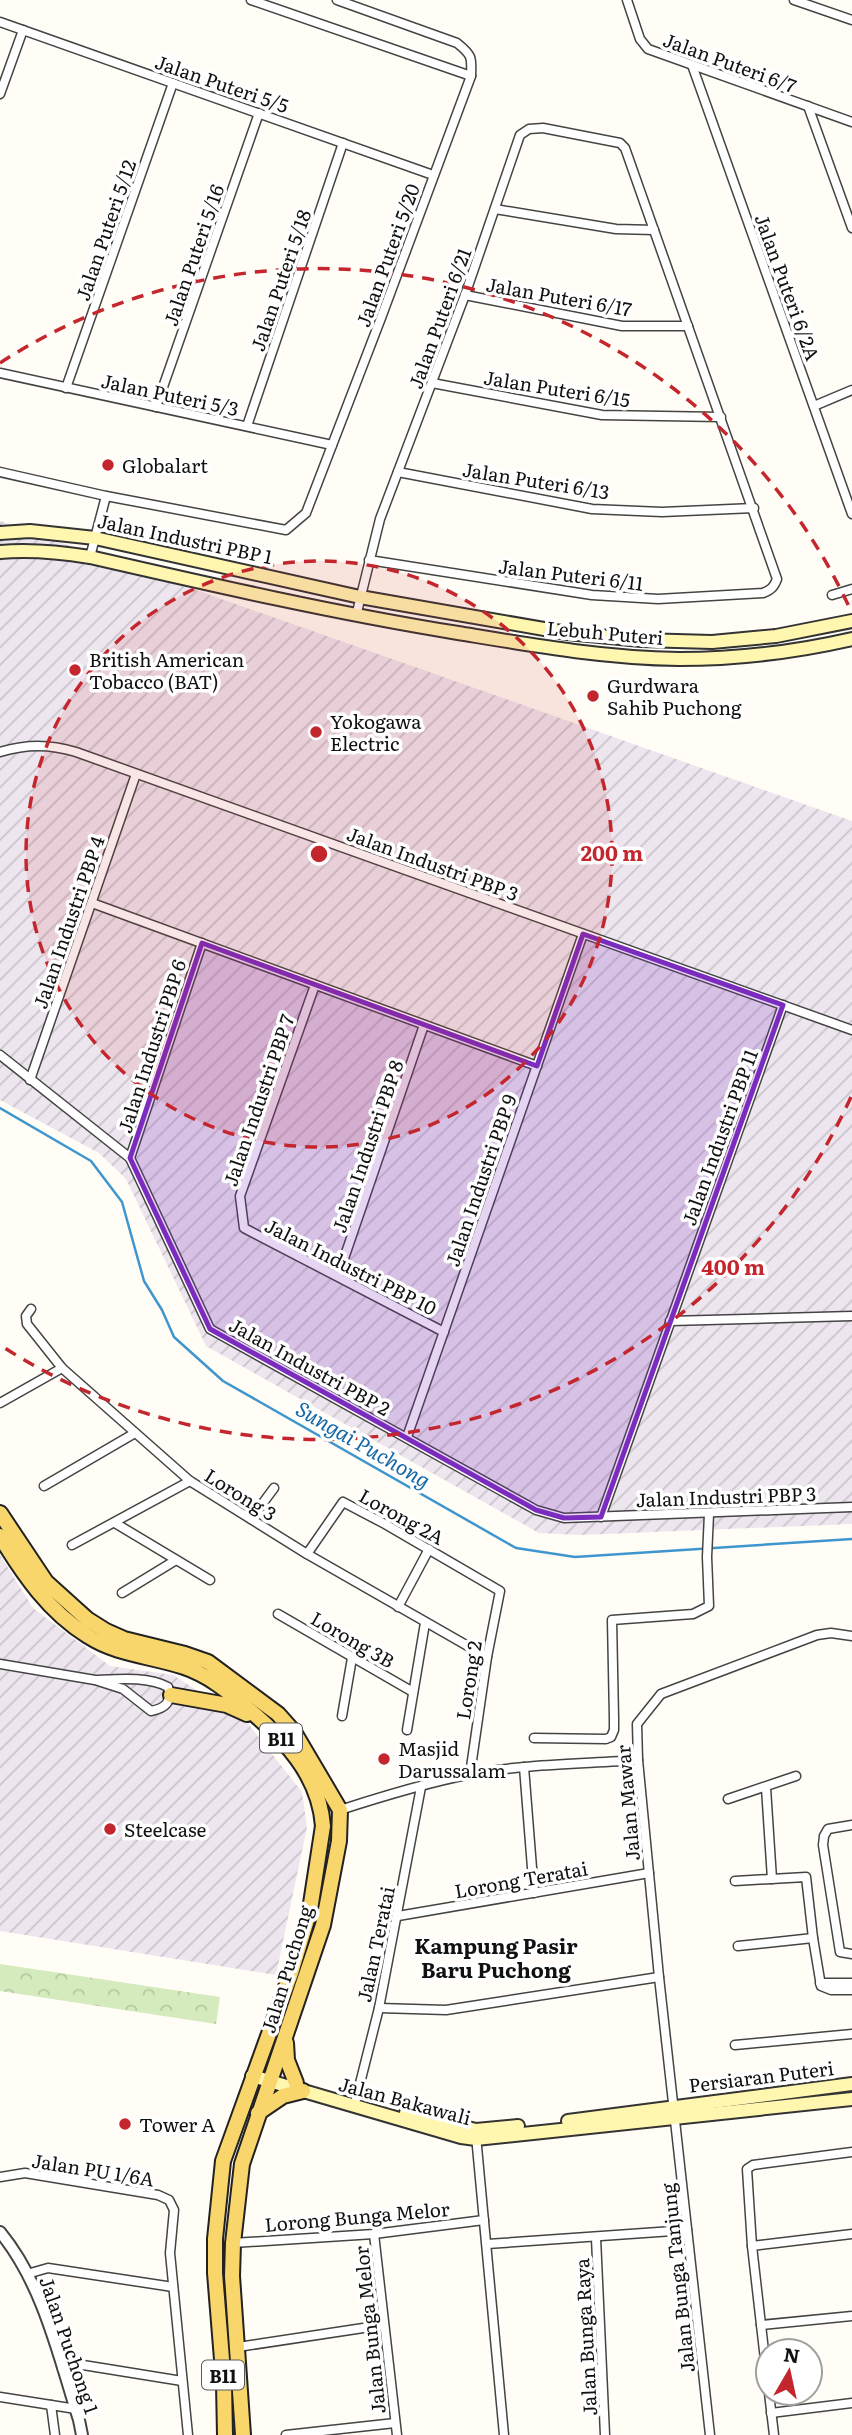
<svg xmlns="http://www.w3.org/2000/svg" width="852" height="2435" viewBox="0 0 852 2435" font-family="Literata,serif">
<defs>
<pattern id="industrial-furrows" width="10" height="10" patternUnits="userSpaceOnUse" patternTransform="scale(1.75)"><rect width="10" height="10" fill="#eee6ef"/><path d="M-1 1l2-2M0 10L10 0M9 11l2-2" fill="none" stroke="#cbc4cc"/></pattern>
<pattern id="park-crowns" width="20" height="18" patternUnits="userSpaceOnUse" patternTransform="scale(1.75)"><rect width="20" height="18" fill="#d5ebbd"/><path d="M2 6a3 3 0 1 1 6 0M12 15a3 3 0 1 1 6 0" fill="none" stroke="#b6c8a1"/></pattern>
</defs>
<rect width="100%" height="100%" fill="#fffdf5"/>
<!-- industrial -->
<g fill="url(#industrial-furrows)">
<polygon points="0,521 852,821 852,1524 581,1535 539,1533 206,1346 126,1179 99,1153 0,1100"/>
<polygon points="0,1555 33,1608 110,1666 173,1675 246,1721 302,1792 307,1827 276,1975 0,1931"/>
</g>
<!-- park -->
<polygon fill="url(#park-crowns)" points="0,1964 220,1997 216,2024 0,1991"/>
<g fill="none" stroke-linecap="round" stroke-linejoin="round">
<!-- stream -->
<polyline stroke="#3f96cf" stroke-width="2.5" points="0,1108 91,1161 122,1202 144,1281 162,1310 174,1337 223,1381 516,1548 575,1557 852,1539"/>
<!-- minor casing -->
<g stroke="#444" stroke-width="11">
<g id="minor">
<polyline points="251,0 471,76"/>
<polyline points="627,0 640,39 648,49 852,122"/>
<polyline points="794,0 852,20"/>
<polyline points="0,22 433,175"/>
<polyline points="692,65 852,514"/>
<polyline points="0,94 23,30"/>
<polyline points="808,106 852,228"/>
<polyline points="495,209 616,229 654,230"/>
<polyline points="465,295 622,326 688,326"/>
<polyline points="0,373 332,445"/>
<polyline points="432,383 602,415 721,417"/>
<polyline points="66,388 173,83"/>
<polyline points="814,406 852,390"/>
<polyline points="156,407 259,113"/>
<polyline points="247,426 343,143"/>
<path d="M 0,472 L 106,496 L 286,530 L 306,513 L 381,318 L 471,76 C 472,57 472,55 457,43 L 337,0"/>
<polyline points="398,472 592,509 662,512 754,508"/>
<polyline points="90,557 106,496"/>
<polyline points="832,595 852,589"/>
<path d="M 356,616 L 380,519 L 465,295 L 520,135 L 529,129 L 543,128 L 620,143 L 625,148 L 777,579 C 774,587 771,590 763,593 L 658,599 L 592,595 L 369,560"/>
<path d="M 0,752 C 27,744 49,744 76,752 L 852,1030"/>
<polyline points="92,903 537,1066"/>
<polyline points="315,985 240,1196 244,1228 444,1332"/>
<polyline points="0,1055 130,1158 210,1329 536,1510 564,1518 852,1507"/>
<polyline points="30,1080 136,774"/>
<polyline points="130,1158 202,943"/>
<polyline points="338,1276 424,1025"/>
<polyline points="31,1309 26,1316 27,1324 62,1368 190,1481 307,1554 487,1657"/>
<polyline points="670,1321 852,1316"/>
<polyline points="0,1403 62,1368"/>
<polyline points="407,1437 583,934"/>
<polyline points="44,1486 135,1433"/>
<polyline points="601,1517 783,1005"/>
<polyline points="251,1519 274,1488"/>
<polyline points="115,1523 210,1580"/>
<polyline points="72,1545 190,1481"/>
<polyline points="307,1554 343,1502 385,1524 500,1591 487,1657 470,1774"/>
<polyline points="122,1593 176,1560"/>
<polyline points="398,1607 429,1549"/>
<polyline points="278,1614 413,1692"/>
<path d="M 0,1664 L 95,1680 L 123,1689 L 151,1711 C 166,1708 172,1702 168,1687 C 148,1676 118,1679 95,1680"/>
<polyline points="342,1716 352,1658"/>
<polyline points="407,1730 425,1623"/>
<polyline points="534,1738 606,1739 611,1737 614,1730 614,1718 612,1620 693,1614 709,1606 707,1557 709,1514"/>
<polyline points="524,1767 534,1893"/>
<polyline points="766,1788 772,1879"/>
<polyline points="728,1799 796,1776"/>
<path d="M 340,1810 C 383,1796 426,1783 471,1774 C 526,1764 582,1764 638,1760"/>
<polyline points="852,1825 828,1829 824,1836 823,1845 840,1952 852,1954"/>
<polyline points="735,1881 806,1877 813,1938 821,1986 831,1990 852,1990"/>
<polyline points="398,1916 649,1873"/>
<polyline points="738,1946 813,1938"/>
<polyline points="820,1983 852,1983"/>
<polyline points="379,2008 446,2010 659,1977"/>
<polyline points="735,2045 852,2034"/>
<polyline points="354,2107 379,2008 421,1787"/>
<polyline points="476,2136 504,2435"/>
<polyline points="0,2177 25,2173 158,2195 169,2200 174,2210 170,2253 188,2435"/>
<polyline points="374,2234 397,2435"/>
<polyline points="596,2238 605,2435"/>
<polyline points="233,2243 374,2234 484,2220"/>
<polyline points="487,2244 687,2230"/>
<polyline points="752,2246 852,2234"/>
<polyline points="27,2274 48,2268 173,2287"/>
<polyline points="761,2325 852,2316"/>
<polyline points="238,2347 383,2325"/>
<polyline points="62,2368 83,2365 182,2381"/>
<polyline points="768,2386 752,2246 747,2169 753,2165 852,2152"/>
<polyline points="769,2393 774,2435"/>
<polyline points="0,2397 51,2405"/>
<polyline points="771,2413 852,2403"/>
<polyline points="55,2435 51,2405 76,2409"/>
<polyline points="286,2435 395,2423"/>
<polyline points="710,2435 659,1977 638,1760 637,1724 661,1694 817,1635 831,1633 852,1636"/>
</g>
</g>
<!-- tertiary casing -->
<g stroke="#444" stroke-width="14">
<path id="tertiary" d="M 0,2232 C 43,2284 59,2357 79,2420 L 82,2435"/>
</g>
<!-- secondary casing -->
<g stroke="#333" stroke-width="16">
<g id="secondary">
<polyline points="0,533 30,531 95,538 360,597 567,633 641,640 712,642 776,636 852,621"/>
<path d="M 0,552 C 31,549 59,552 90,557 C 212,585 334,613 458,633 C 531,645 604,658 679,659 C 737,659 795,652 852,639"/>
<polyline points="252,2076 461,2137 476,2139 852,2099"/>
<polyline points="406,2113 476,2130 518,2126"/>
<polyline points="568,2121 852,2084"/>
</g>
</g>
<!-- primary casing -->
<g stroke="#222" stroke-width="18">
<g id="primary">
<polyline points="0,1513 46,1582 87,1619 106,1631 124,1639 185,1654 208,1662 278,1714 294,1732 340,1810 339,1841 323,1925 242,2164 233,2243 232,2276 243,2435"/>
<path d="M 0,1536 C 23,1574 49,1612 88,1636 C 117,1655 152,1656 184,1667 C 208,1675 228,1691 247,1708 C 284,1739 319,1774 323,1826 L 310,1910 L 291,1973 L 223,2161 L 215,2239 L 215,2273 L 224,2384 L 225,2435"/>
<polyline points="171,1695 227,1705 247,1714"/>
<polyline points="286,2043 287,2060 296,2083"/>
<polyline points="258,2113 283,2096 303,2091"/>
</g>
</g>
<!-- minor -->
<use href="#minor" stroke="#fff" stroke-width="8"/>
<!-- tertiary -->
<use href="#tertiary" stroke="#fff" stroke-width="10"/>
<!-- secondary -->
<use href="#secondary" stroke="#fff6b0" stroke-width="12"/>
<!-- primary -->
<use href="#primary" stroke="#f9d66b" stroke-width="14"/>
</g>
<!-- marked area -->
<path fill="#7b2cbf" fill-opacity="0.2" stroke="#7b2cbf" stroke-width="5" stroke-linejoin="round" d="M 583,934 L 783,1005 L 601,1517 L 564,1518 L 536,1510 L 210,1329 L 130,1158 L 202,943 L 537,1066 Z"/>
<!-- distance rings -->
<circle cx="319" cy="854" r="293" fill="#c4262e" fill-opacity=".12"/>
<g fill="none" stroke="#c4262e" stroke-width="3.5" stroke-dasharray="12 9">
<circle cx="319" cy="854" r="293"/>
<path d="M851 1097A585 585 0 0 1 0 1345M0 363A585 585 0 0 1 851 611"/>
</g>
<!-- markers -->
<g fill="#c4262e" stroke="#fff" stroke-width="2.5">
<circle cx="108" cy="465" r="7"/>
<circle cx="75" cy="670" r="7"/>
<circle cx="593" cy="696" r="7"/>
<circle cx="316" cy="732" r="7"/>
<circle cx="384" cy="1759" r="7"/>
<circle cx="110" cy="1829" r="7"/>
<circle cx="125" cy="2124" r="7"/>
</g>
<g text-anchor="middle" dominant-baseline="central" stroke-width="7" stroke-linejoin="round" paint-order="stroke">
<!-- shield labels -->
<g fill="#fff" stroke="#585858" stroke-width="2">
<rect x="260" y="1723.5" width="42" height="29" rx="5"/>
<rect x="202" y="2360.5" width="42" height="29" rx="5"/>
</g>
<g font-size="18" font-weight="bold" fill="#111">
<text x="281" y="1738">B11</text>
<text x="223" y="2375">B11</text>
</g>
<!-- street labels -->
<g font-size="19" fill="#111" stroke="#fff">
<text transform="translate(730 62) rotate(20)">Jalan Puteri 6/7</text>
<text transform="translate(222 83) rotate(19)">Jalan Puteri 5/5</text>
<text transform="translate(105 230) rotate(-71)">Jalan Puteri 5/12</text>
<text transform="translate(193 255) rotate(-71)">Jalan Puteri 5/16</text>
<text transform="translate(387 255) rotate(-70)">Jalan Puteri 5/20</text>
<text transform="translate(280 280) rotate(-71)">Jalan Puteri 5/18</text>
<text transform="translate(788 287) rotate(70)">Jalan Puteri 6/2A</text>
<text transform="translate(559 296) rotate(10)">Jalan Puteri 6/17</text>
<text transform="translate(439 318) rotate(-70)">Jalan Puteri 6/21</text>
<text transform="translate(557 388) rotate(9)">Jalan Puteri 6/15</text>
<text transform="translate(170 394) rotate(12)">Jalan Puteri 5/3</text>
<text transform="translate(536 480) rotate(9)">Jalan Puteri 6/13</text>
<text transform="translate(185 538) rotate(12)">Jalan Industri PBP 1</text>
<text transform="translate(571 574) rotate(7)">Jalan Puteri 6/11</text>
<text transform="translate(605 632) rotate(5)">Lebuh Puteri</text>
<text transform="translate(433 863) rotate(20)">Jalan Industri PBP 3</text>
<text transform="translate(68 922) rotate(-71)">Jalan Industri PBP 4</text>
<text transform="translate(151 1046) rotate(-72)">Jalan Industri PBP 6</text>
<text transform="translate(258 1100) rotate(-71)">Jalan Industri PBP 7</text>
<text transform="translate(719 1137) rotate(-70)">Jalan Industri PBP 11</text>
<text transform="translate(367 1146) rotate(-71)">Jalan Industri PBP 8</text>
<text transform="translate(480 1180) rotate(-71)">Jalan Industri PBP 9</text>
<text transform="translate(351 1266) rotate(27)">Jalan Industri PBP 10</text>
<text transform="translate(310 1366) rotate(29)">Jalan Industri PBP 2</text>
<text transform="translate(241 1494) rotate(32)">Lorong 3</text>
<text transform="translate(726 1496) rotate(-2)">Jalan Industri PBP 3</text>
<text transform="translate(402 1516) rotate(29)">Lorong 2A</text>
<text transform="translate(353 1639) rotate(30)">Lorong 3B</text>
<text transform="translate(468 1680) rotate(-81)">Lorong 2</text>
<text transform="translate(627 1803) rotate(-95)">Jalan Mawar</text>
<text transform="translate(521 1879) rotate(-10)">Lorong Teratai</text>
<text transform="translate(375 1944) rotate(-78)">Jalan Teratai</text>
<text transform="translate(286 1969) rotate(-73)">Jalan Puchong</text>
<text transform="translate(761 2076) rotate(-7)">Persiaran Puteri</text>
<text transform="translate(405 2100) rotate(15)">Jalan Bakawali</text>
<text transform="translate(93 2169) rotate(9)">Jalan PU 1/6A</text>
<text transform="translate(357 2216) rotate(-5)">Lorong Bunga Melor</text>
<text transform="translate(677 2278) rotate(-96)">Jalan Bunga Tanjung</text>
<text transform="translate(369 2330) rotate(-96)">Jalan Bunga Melor</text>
<text transform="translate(585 2337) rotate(-93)">Jalan Bunga Raya</text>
<text transform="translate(70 2345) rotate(71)">Jalan Puchong 1</text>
</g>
<!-- poi labels -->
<g font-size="19" fill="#111" stroke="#fff" text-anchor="start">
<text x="122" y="465">Globalart</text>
<text x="89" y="659">British American<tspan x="89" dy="22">Tobacco (BAT)</tspan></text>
<text x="607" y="685">Gurdwara<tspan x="607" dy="22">Sahib Puchong</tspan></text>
<text x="330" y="721">Yokogawa<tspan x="330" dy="22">Electric</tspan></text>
<text x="398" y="1748">Masjid<tspan x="398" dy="22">Darussalam</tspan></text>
<text x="124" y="1829">Steelcase</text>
<text x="139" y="2124">Tower A</text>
</g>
<!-- water labels -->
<g font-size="21" font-style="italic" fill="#1768a6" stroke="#fff">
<text transform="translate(364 1443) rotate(30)">Sungai Puchong</text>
</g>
<!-- neighbourhood labels -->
<g font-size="21" font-weight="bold" fill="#111" stroke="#fff">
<text x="496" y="1944">Kampung Pasir<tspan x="496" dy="24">Baru Puchong</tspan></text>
</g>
</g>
<circle cx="319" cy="854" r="10" fill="#c4262e" stroke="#fff" stroke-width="3.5"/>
<g font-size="21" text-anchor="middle" font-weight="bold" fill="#c4262e" stroke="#fff" stroke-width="7" stroke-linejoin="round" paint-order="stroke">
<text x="612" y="861">200 m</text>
<text x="733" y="1275">400 m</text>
</g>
<!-- north arrow -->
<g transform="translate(789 2372) rotate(9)"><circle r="33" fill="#ffffff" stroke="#a0a0a0" stroke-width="2"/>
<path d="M0-5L12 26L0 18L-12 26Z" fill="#c4262e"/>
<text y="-10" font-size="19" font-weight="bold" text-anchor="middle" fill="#111111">N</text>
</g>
</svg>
